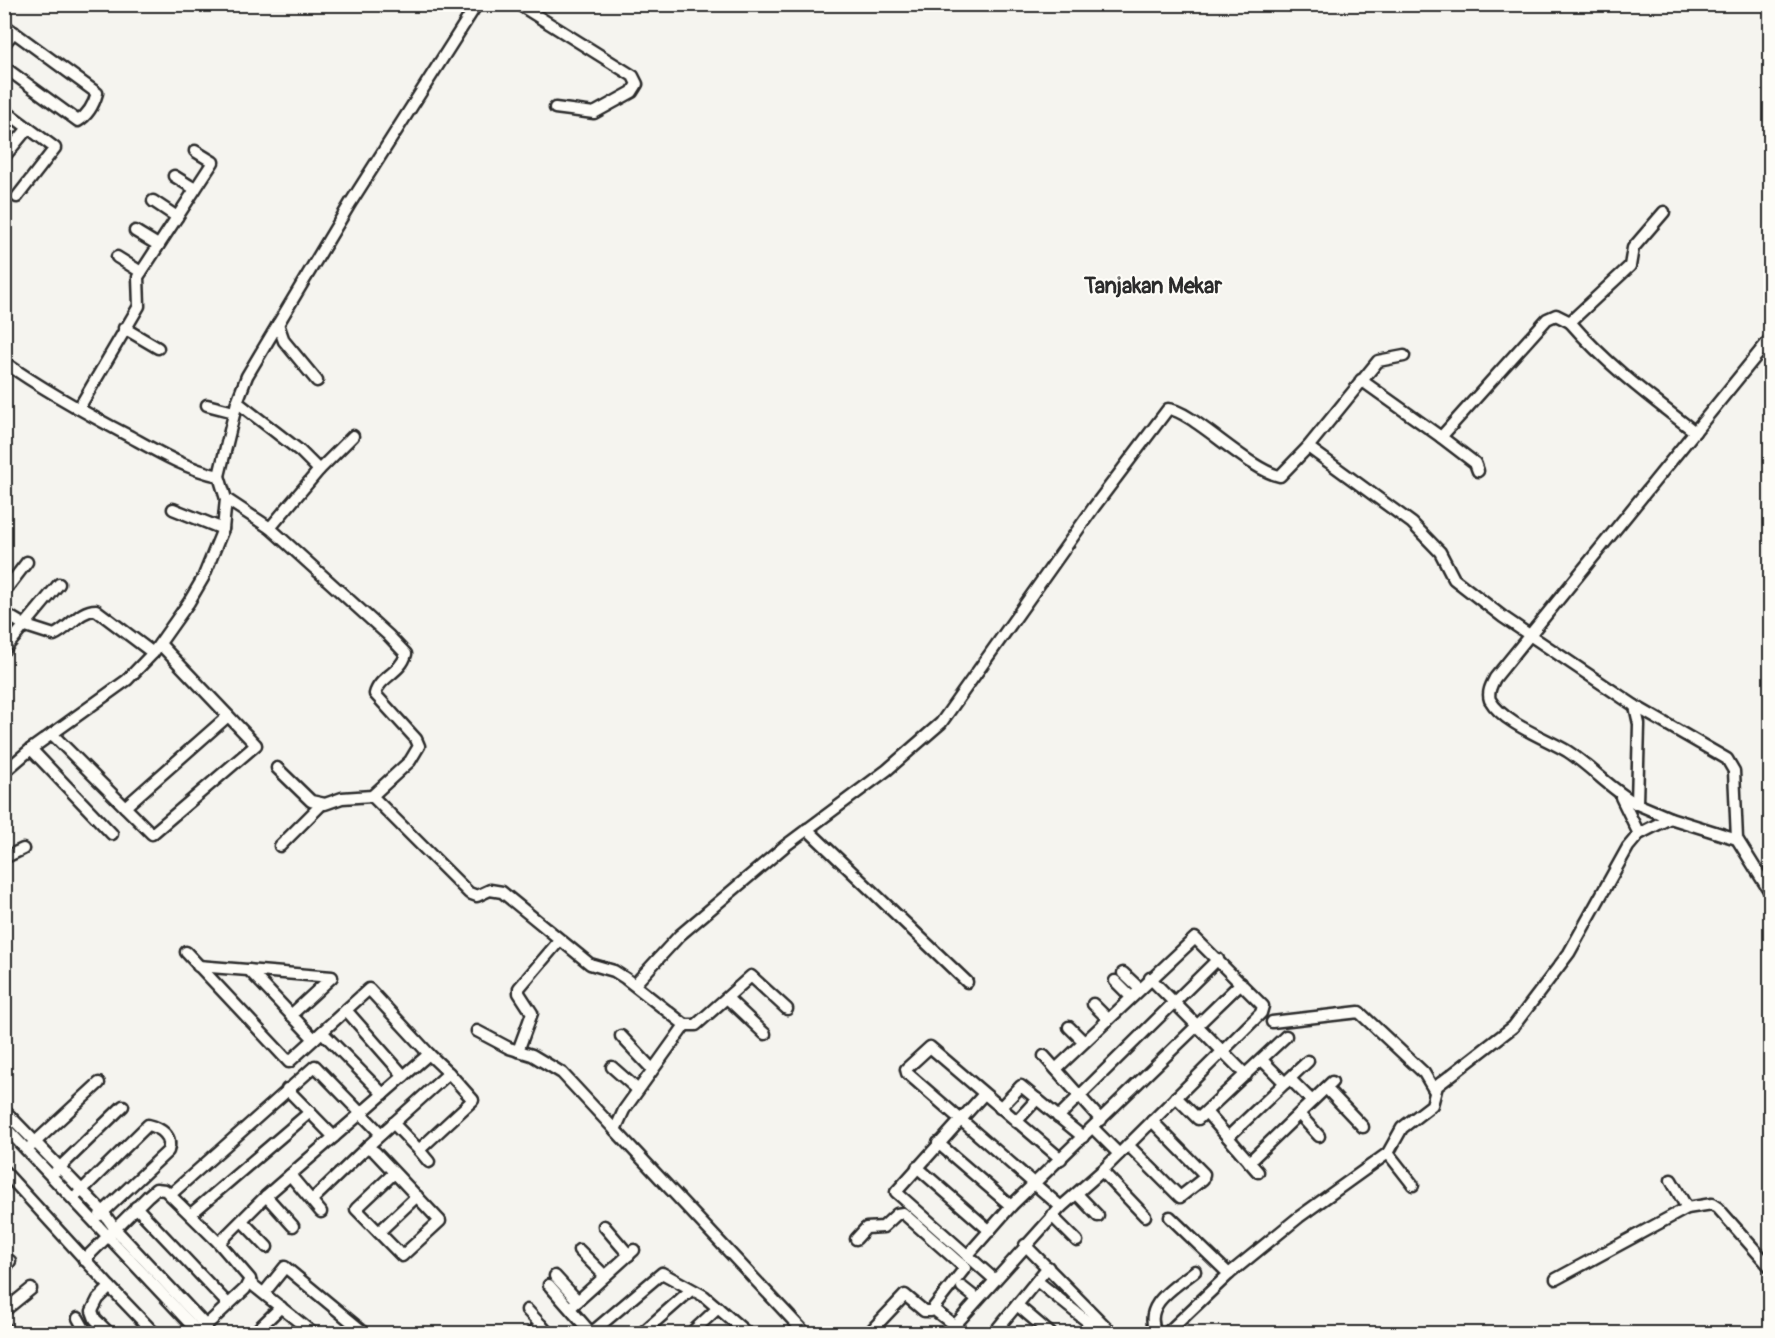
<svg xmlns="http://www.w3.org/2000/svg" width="1775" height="1338" viewBox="0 0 1775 1338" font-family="Pangolin,sans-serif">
<rect width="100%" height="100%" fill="#f5f4ef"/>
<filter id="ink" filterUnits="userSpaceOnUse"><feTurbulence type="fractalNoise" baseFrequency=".0167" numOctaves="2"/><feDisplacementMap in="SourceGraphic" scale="12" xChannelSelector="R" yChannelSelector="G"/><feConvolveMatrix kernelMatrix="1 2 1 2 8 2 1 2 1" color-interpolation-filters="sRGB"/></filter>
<g filter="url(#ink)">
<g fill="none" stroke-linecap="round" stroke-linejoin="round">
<!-- minor casing -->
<g stroke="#2b2b2b" stroke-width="15">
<g id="minor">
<polyline points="518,4 633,76 637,84 632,92 594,113 555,108"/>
<path d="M 4,25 L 97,93 C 94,104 88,115 78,121 L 4,67"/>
<polyline points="4,44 14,32"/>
<polyline points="4,110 55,148 17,197"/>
<polyline points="4,157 28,128"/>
<polyline points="174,176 195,189"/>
<polyline points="153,201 177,217"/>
<polyline points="135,231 158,245"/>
<polyline points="117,257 141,272"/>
<path d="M 1570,322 C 1607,365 1650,397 1695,432"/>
<polyline points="278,324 284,341 317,381"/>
<polyline points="124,328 158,348"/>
<path d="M 4,362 C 45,391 87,414 131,437 C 160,453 187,469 219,476"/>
<polyline points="1361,380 1441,437 1547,319 1556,315 1570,322 1630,266 1633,248 1664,212"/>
<polyline points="237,402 300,451 319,470"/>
<polyline points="207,405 234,412"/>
<polyline points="79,408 139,306 138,277 213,162 195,151"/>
<polyline points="1441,437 1475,463 1478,471"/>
<polyline points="1308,447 1412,523 1440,552 1454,579 1503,617 1635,706 1727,759 1734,771 1737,839 1770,892"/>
<path d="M 226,499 L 270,528 L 388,635 L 406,654 C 401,673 379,677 375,694 L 416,739 L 419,746 L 410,761 L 372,796 L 342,798 L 325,804 L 311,801 L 277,768"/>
<polyline points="173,509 223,529"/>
<polyline points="270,528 319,470 353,436"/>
<polyline points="4,592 27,562"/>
<path d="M 4,613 L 26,626 L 54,635 C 70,628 79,610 96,610 L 153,653"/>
<polyline points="4,650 59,584"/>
<polyline points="52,734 152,834 256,745 160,644"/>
<polyline points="31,749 112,834"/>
<polyline points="4,772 31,749 127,680 153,653 189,602 203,578 223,529 226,499 219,476 237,402 247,376 351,202 477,4"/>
<polyline points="372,796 469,893 477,896 490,890 502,892 590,964 614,971 625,978 685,1025 624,1110 615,1130 806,1334"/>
<polyline points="1621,797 1639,834"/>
<path d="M 1637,804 C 1611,790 1592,767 1567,751 C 1545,738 1503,723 1490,700 C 1487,692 1492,684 1495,678 L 1770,339"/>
<polyline points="125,807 228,716"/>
<polyline points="1670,818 1737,839"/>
<polyline points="807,829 967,982"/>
<polyline points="280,846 321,805"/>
<polyline points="4,858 23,849"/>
<polyline points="186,952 289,1062 369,989 429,1054 266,1196 219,1243"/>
<polyline points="198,966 332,977 291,1015"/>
<polyline points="249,970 314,1039"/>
<polyline points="1123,973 1140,989"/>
<polyline points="1150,978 1246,1075"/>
<polyline points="1115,981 1131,997"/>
<path d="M 635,984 L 680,935 L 785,846 L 887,770 L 941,723 L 1094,507 L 1168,409 C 1190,409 1250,471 1280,476 L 1308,447 L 1378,361 L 1404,356"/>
<polyline points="727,998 765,1034"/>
<polyline points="1093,1004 1108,1019"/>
<polyline points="346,1010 404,1076"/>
<polyline points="1272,1022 1359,1012 1424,1073 1434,1090"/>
<polyline points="685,1025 696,1025 751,976 787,1009"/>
<polyline points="1069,1027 1084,1042"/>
<polyline points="477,1031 509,1048 532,1055 562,1073 615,1130"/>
<polyline points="322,1032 383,1094"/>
<polyline points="621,1036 652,1069"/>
<polyline points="518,1051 532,1013 519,993 519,988 559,941"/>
<polyline points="1044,1056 1101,1120"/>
<polyline points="1262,1060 1285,1083"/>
<polyline points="612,1067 638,1090"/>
<polyline points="1290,1079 1312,1101"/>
<polyline points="1326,1088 1363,1127"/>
<polyline points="287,1089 334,1137"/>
<polyline points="984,1094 896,1192 994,1279"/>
<polyline points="1176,1097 1198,1119 1286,1036"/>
<polyline points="1000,1108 1021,1086 1083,1137"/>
<polyline points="4,1110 103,1212 115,1229 206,1326"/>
<polyline points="1206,1112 1258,1172"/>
<polyline points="1299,1114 1319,1136"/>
<polyline points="1058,1117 1218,959"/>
<polyline points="1016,1122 1037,1099"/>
<polyline points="393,1123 419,1150 473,1100 449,1073"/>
<polyline points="4,1126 200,1334"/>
<polyline points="1093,1128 1119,1154"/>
<polyline points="1228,1137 1308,1061"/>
<polyline points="938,1143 1011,1206"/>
<polyline points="1128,1145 1180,1197 1203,1179 1204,1174 1152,1121"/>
<polyline points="31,1146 99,1083"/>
<polyline points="367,1147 449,1073 429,1054"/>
<polyline points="419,1150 429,1162"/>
<polyline points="1388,1153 1413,1185"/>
<polyline points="1061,1159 930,1047 906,1069 907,1073 1061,1207"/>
<polyline points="1249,1162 1332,1082"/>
<polyline points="917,1167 990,1231"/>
<polyline points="4,1171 110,1287 98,1299 92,1311 95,1319 110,1334"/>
<polyline points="56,1171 123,1106"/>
<polyline points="1102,1171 1145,1216"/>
<polyline points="290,1175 321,1212"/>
<polyline points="1671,1180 1687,1208 1712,1204 1718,1208 1770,1267"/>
<path d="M 78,1194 L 148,1125 C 161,1128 173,1136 168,1151 L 100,1215"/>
<polyline points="171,1194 315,1066 381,1134"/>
<polyline points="1077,1194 1098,1216"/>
<polyline points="266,1196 293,1226"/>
<polyline points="312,1200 367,1147 375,1152 440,1221 402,1256 356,1209 394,1173"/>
<polyline points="136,1207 228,1304"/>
<polyline points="191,1214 310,1112"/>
<polyline points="1052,1216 1077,1241"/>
<polyline points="1170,1217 1229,1274"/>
<polyline points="242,1221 267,1247"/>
<polyline points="604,1226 629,1255"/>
<polyline points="379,1232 417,1196"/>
<polyline points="856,1239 866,1228 883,1227 897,1214 903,1213 965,1268 931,1311 924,1311 905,1295 868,1334"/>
<polyline points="1025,1245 1113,1334"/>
<polyline points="579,1250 605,1276"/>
<polyline points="967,1256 1011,1206 1241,983"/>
<polyline points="84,1260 148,1196 156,1189 165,1190 219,1243 250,1279 245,1289 199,1332"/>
<polyline points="4,1270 10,1261"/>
<polyline points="555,1276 578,1301"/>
<polyline points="1556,1279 1687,1208"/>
<polyline points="1037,1281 1103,1334"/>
<polyline points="249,1282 314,1334"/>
<polyline points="549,1285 592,1334"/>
<polyline points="110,1287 155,1334"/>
<polyline points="962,1287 977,1299"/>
<polyline points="264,1293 285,1267 366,1334"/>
<polyline points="1017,1305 1051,1334"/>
<polyline points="570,1308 634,1250"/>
<polyline points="527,1310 541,1325"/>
<polyline points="4,1311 31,1289"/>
<polyline points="937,1312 954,1325"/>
<polyline points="78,1318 87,1334"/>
<polyline points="4,1327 11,1334"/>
<polyline points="253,1334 281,1307"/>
<polyline points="530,1334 541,1325 549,1334"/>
<polyline points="590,1334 662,1273 704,1296 748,1334"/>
<polyline points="641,1334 691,1290"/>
<polyline points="690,1334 718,1308"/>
<polyline points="947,1334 1061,1207 1102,1171 1261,1013 1263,1006 1195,938 1056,1069"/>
<polyline points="993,1334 1048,1267"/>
<path d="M 1157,1334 C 1140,1305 1176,1287 1195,1271"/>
<polyline points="1166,1334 1229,1274 1299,1217 1388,1153 1402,1128 1432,1105 1437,1086 1513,1027 1569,953 1628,847 1639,834 1670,818 1637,804 1639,724 1635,706"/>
</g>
</g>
<!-- minor -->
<use href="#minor" stroke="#fdfcf7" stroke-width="10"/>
</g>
</g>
<g text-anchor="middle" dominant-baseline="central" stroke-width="4.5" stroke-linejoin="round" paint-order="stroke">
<!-- quarter labels -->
<g font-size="22" font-weight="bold" fill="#2b2b2b" stroke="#fdfcf7">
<text x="1153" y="286">Tanjakan Mekar</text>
</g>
</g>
<!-- margin -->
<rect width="1775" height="1338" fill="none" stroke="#fdfcf7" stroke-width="24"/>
<rect x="12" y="12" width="1751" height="1314" fill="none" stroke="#2b2b2b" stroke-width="2" filter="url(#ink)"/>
</svg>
